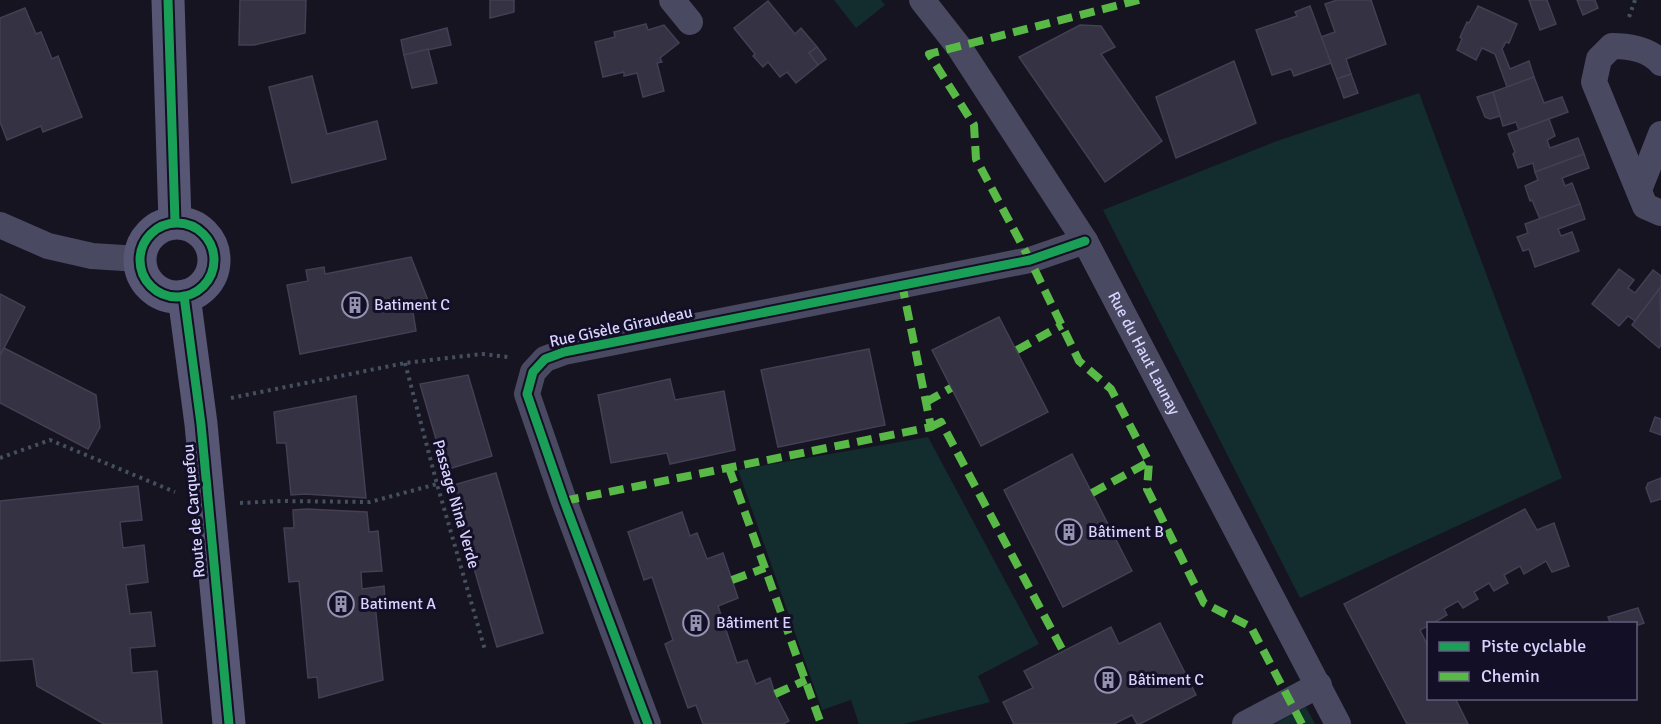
<svg xmlns="http://www.w3.org/2000/svg" width="1661" height="724" viewBox="0 0 1661 724" font-family="Signika,sans-serif">
<rect width="100%" height="100%" fill="#161421"/>
<!-- green -->
<g fill="#132c2d">
<polygon points="834,0 881,0 885,5 856,28"/>
<polygon points="1419,93 1562,478 1300,598 1103,210 1277,141"/>
<polygon points="928,437 1039,644 978,676 990,702 904,724 859,724 851,700 822,710 738,470"/>
<polygon points="1306,707 1315,724 1274,724"/>
</g>
<!-- building -->
<g fill="#343243" stroke="#433f54" stroke-width="1.5">
<polygon points="240,0 306,0 305,33 254,45 239,45"/>
<polygon points="490,0 514,0 514,12 490,18"/>
<polygon points="1337,0 1371,0 1386,44 1346,59 1351,74 1337,79 1321,37 1335,32 1325,4"/>
<polygon points="1529,0 1547,0 1556,24 1540,30"/>
<polygon points="1577,0 1595,0 1598,8 1583,15"/>
<polygon points="768,1 795,34 801,28 817,47 809,53 818,65 796,83 787,72 780,77 768,62 763,67 753,56 755,54 734,28"/>
<polygon points="1310,6 1331,63 1294,76 1291,69 1272,75 1256,30 1297,16 1295,12"/>
<polygon points="1478,6 1517,24 1509,43 1506,42 1502,49 1510,69 1529,61 1534,77 1507,87 1495,54 1482,48 1476,60 1457,50 1462,39 1460,37 1467,22 1469,23"/>
<polygon points="25,8 36,34 41,32 52,59 58,56 82,117 43,132 41,126 7,140 0,122 0,18"/>
<polygon points="646,24 648,30 664,25 679,43 660,58 662,62 657,63 664,91 643,97 637,73 624,76 624,72 603,77 595,42 615,37 614,32"/>
<polygon points="1080,25 1101,26 1115,47 1101,54 1162,141 1105,182 1019,57"/>
<polygon points="447,28 451,45 404,55 401,40"/>
<polygon points="817,47 826,59 818,65 809,53"/>
<polygon points="428,49 437,83 412,88 404,55"/>
<polygon points="1234,61 1256,123 1176,158 1156,97"/>
<polygon points="1351,74 1358,93 1344,98 1337,79"/>
<polygon points="312,76 327,134 377,121 386,159 292,183 269,87"/>
<polygon points="1534,77 1544,103 1562,97 1568,112 1519,130 1516,122 1503,126 1493,92"/>
<polygon points="1493,92 1500,116 1490,119 1485,117 1477,97"/>
<polygon points="1549,119 1555,136 1547,140 1550,148 1578,138 1584,154 1535,172 1533,163 1518,168 1513,154 1515,152 1508,134"/>
<polygon points="1584,154 1589,168 1562,178 1565,186 1572,183 1580,204 1540,219 1532,200 1530,201 1525,186 1538,180 1535,172"/>
<polygon points="1580,204 1585,219 1558,229 1561,236 1572,232 1579,251 1535,267 1529,249 1523,251 1517,237 1528,233 1525,224"/>
<polygon points="411,257 429,303 412,306 416,331 300,354 287,285 308,281 306,270 324,267 325,274"/>
<polygon points="1619,269 1634,280 1628,288 1635,293 1653,270 1661,276 1661,287 1635,321 1628,316 1619,326 1592,304"/>
<polygon points="1660,288 1661,345 1659,348 1632,325"/>
<polygon points="0,294 25,307 0,356"/>
<polygon points="999,317 1048,412 981,446 932,350"/>
<polygon points="4,348 96,395 100,427 88,449 0,403 0,356"/>
<polygon points="869,349 885,425 778,447 761,370"/>
<polygon points="468,375 492,456 445,470 420,384"/>
<polygon points="670,379 675,400 724,391 735,450 670,464 667,453 611,463 598,395"/>
<polygon points="356,396 366,498 305,494 291,495 286,443 277,443 274,412"/>
<polygon points="1655,417 1661,419 1661,435 1650,431"/>
<polygon points="1072,454 1132,571 1063,607 1004,490"/>
<polygon points="496,473 543,633 497,647 450,486"/>
<polygon points="1661,478 1661,499 1651,502 1646,488 1648,483"/>
<polygon points="138,486 142,520 120,522 123,548 144,545 148,582 126,585 130,614 151,612 155,646 130,648 132,673 157,671 162,724 104,724 37,686 33,659 0,661 0,501"/>
<polygon points="307,509 367,512 369,532 378,531 382,571 361,572 362,589 384,586 385,603 375,604 383,680 319,698 317,677 308,678 299,581 289,582 284,528 294,528 293,510"/>
<polygon points="1525,509 1537,530 1554,523 1569,566 1552,572 1546,561 1524,574 1520,566 1504,575 1508,583 1494,591 1489,583 1474,592 1478,599 1463,608 1458,601 1444,609 1447,615 1432,624 1428,624 1428,626 1420,630 1428,646 1428,698 1455,698 1468,724 1407,724 1344,604"/>
<polygon points="682,512 690,536 697,533 707,559 723,553 738,598 718,606 737,663 747,660 756,684 770,678 775,694 789,721 783,724 703,724 696,705 688,708 665,644 673,640 652,577 644,580 628,532"/>
<polygon points="1638,608 1644,623 1636,626 1636,624 1611,624 1608,617"/>
<polygon points="1160,623 1196,695 1140,724 1137,724 1132,715 1114,724 1014,724 1003,702 1033,688 1024,671 1111,627 1119,644"/>
</g>
<g fill="none" stroke-linecap="round" stroke-linejoin="round">
<!-- path -->
<g stroke="#44505f" stroke-width="4" stroke-dasharray="3 4.5" stroke-linecap="butt">
<polyline points="1629,17 1635,0"/>
<polyline points="405,363 437,484 485,650"/>
<polyline points="231,398 405,363 482,354 508,357"/>
<polyline points="0,458 50,440 175,492"/>
<polyline points="240,503 281,501 370,502 437,484"/>
</g>
<!-- minor -->
<g stroke="#4a4962" stroke-width="26">
<polyline points="672,0 690,22"/>
<path id="s1" d="M 922,0 L 959,47 L 1085,241 L 1338,724"/>
<path d="M 1661,63 C 1649,49 1628,46 1612,46 L 1599,59 L 1594,82 L 1645,206 L 1661,213"/>
<polyline points="1639,190 1661,134"/>
<polyline points="0,225 48,246 92,256 139,259"/>
<polyline points="648,724 564,501 527,394 533,372 545,359 564,352 1030,260 1085,241"/>
<polyline points="1245,724 1319,685"/>
</g>
<!-- secondary -->
<g stroke="#575674" stroke-width="33">
<polyline points="168,0 175,222"/>
<circle cx="177" cy="260" r="37"/>
<polyline points="184,296 201,424 229,724"/>
</g>
<!-- quiet -->
<g stroke="#58b947" stroke-width="8" stroke-dasharray="15 8" stroke-linecap="butt">
<polyline points="1139,0 929,54 974,125 976,159 1030,260 1079,361 1111,389 1149,462 1147,489 1204,603 1251,627 1302,724"/>
<polyline points="1017,350 1062,325"/>
<polyline points="926,402 951,388"/>
<polyline points="931,427 941,422 1063,651"/>
<polyline points="729,468 821,724"/>
<polyline points="1092,493 1149,462"/>
<polyline points="564,501 931,427 902,284"/>
<polyline points="732,580 765,568"/>
<polyline points="775,694 806,680"/>
</g>
<!-- cycleway casing -->
<g stroke="#130f26" stroke-width="13">
<g id="cycleway">
<polyline points="168,0 175,222"/>
<circle cx="177" cy="260" r="37"/>
<polyline points="184,296 201,424 229,724"/>
<polyline points="648,724 564,501 527,394 533,372 545,359 564,352 1030,260 1085,241"/>
</g>
</g>
<!-- cycleway -->
<use href="#cycleway" stroke="#1a9f57" stroke-width="9"/>
</g>
<!-- icons -->
<defs>
<g id="building-ring" transform="scale(1.35)"><circle r="9.5" fill="#130f26" stroke="#9591b1" stroke-width="1.5"/><path d="M-4-6H4V6H1V3H-1V6H-4ZM-2.5-4.3h1.7v1.8h-1.7ZM.8-4.3h1.7v1.8H.8ZM-2.5-1h1.7V.8h-1.7ZM.8-1h1.7V.8H.8Z" fill="#9591b1"/></g>
</defs>
<g fill-rule="evenodd">
<use href="#building-ring" x="355" y="305"/>
<use href="#building-ring" x="1069" y="532"/>
<use href="#building-ring" x="341" y="604"/>
<use href="#building-ring" x="696" y="623"/>
<use href="#building-ring" x="1108" y="680"/>
</g>
<g text-anchor="middle" dominant-baseline="central" stroke-width="6" stroke-linejoin="round" paint-order="stroke">
<!-- poi labels -->
<g font-size="16" fill="#d9d4ff" stroke="#130f26" text-anchor="start">
<text x="374" y="305">Batiment C</text>
<text x="1088" y="532">Bâtiment B</text>
<text x="360" y="604">Batiment A</text>
<text x="716" y="623">Bâtiment E</text>
<text x="1128" y="680">Bâtiment C</text>
</g>
<!-- street labels -->
<g font-size="16" fill="#d9d4ff" stroke="#130f26">
<text transform="translate(621 327) rotate(-12)">Rue Gisèle Giraudeau</text>
<text stroke="none"><textPath href="#s1" startOffset="418">Rue du Haut Launay</textPath></text>
<text transform="translate(456 504) rotate(74)">Passage Nina Verde</text>
<text transform="translate(194 511) rotate(-95)">Route de Carquefou</text>
</g>
</g>
<!-- legend -->
<rect x="1427" y="622" width="210" height="78" fill="#130f26" stroke="#625e7d" stroke-width="1.5"/>
<rect x="1439" y="642" width="30" height="9" fill="#1a9f57" stroke="#625e7d" stroke-width="1.5"/>
<text x="1481" y="652" font-size="18" fill="#d9d4ff">Piste cyclable</text>
<rect x="1439" y="672" width="30" height="9" fill="#58b947" stroke="#625e7d" stroke-width="1.5"/>
<text x="1481" y="682" font-size="18" fill="#d9d4ff">Chemin</text>
</svg>
